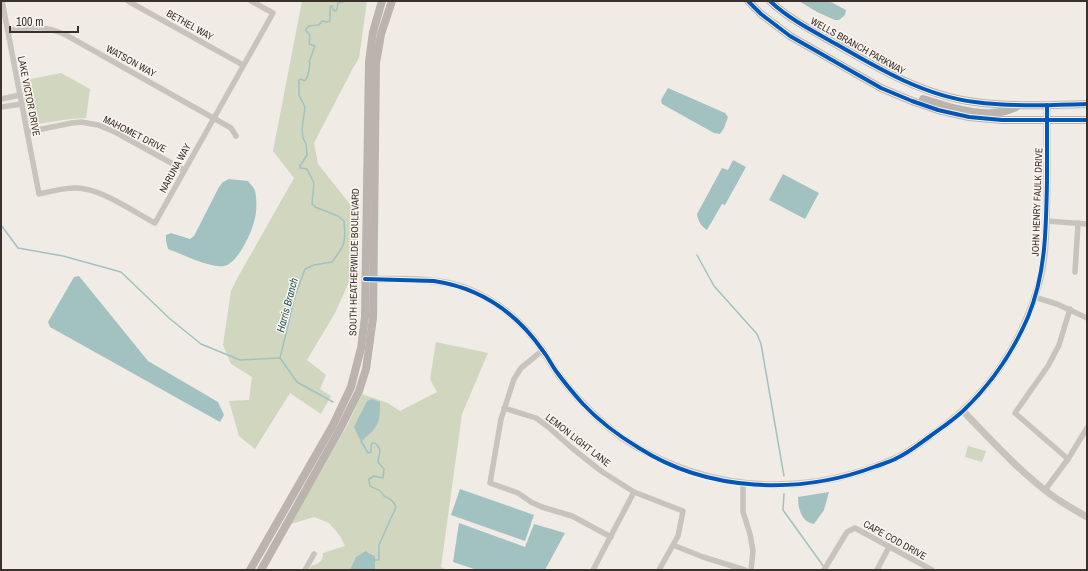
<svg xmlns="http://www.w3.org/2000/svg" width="1088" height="571" viewBox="0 0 1088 571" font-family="'Archivo Narrow',sans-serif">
<rect width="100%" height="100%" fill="#f0ebe5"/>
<!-- green -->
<g fill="#d1d6bf">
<polygon points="302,1 367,1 359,58 353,68 314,143 318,164 357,213 357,264 335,313 307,360 326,375 320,389 331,396 321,414 290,393 255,449 239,436 229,401 249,400 252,377 231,364 223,345 231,291 238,277 294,178 273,151"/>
<polygon points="61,73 90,89 86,118 70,119 31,125 29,123 21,81"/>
<path d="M 436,342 L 488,353 L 462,414 L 441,567 L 447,570 L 311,570 L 310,568 L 311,566 C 318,564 323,562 323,553 L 345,546 L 340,536 L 329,523 L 314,517 L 291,524 L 348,424 L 362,394 L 388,403 L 400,411 L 437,392 L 430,379 Z"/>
<polygon points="968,446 986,451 982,462 965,457"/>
</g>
<!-- water -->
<g fill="#a1c2c1">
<polygon points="799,1 829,1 846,10 845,15 839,20 835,20 817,12"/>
<polygon points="668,88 725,113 728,117 724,128 720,134 714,133 662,104 661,100"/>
<path d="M 733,160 L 746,167 L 725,205 L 722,204 L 707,230 C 701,226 698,221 697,214 L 722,168 L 728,170 Z"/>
<polygon points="783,174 819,193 805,219 769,200"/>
<path d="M 229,179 L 248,181 C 250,184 254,187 255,191 C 257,200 257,212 254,222 C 251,234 237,264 224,266 C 209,268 182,254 168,249 L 166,241 L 166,235 L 171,233 L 190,239 L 194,236 L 219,187 L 223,182 Z"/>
<polygon points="79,276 148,361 218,402 224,415 220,422 50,327 48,322 74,277"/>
<path d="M 372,399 L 380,402 C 380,408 380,413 379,419 C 377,427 368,438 360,440 L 354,427 L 367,401 Z"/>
<polygon points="460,489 534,515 525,541 451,515"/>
<path d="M 829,492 L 824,510 L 814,524 C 801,522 798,508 798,497 Z"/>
<polygon points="459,523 525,547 534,524 565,533 545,570 477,570 453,562"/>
<polygon points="366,551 368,553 375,556 375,570 350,570 356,557"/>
</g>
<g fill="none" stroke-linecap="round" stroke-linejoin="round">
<!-- stream -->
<g stroke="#a1c2c1" stroke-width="1.5">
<polyline points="1,225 18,248 63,256 121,272 169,318 201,344 240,360 280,358"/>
<polyline points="697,255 714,286 757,334 761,344 784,476"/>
<path d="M 280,358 L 295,296 L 305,269 L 314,265 L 332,262 C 345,245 346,243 344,221 L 338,216 L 315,207 L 312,204 L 314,183 L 307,169 L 300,168 L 300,166 L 307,155 L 306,144 L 303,138 L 302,129 L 305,107 L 299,95 L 299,80 L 301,79 L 305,81 C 309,76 309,69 310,63 L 309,62 L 315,46 L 309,44 L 310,35 L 306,31 L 306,29 L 309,26 L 319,25 L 322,21 L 327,22 L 330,21 L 330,7 L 332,6 L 333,10 L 336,11 L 337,9 L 338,3 L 346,1"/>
<polyline points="280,358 297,382 333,402"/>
<path d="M 364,439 L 361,441 L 368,453 L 371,452 L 371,446 L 372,443 L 375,443 C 384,451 378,454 378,462 L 384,469 L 383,478 L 374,476 L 369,479 L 370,486 C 376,490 380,488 384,496 C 390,499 393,500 396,507 L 379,545 L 379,560 L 375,560"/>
<polyline points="784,494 783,510 824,567"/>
</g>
<!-- minor -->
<g stroke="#c9c3be" stroke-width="5.5">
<path d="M 2,1 L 39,194 C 54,191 70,186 85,189 C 105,192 136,213 155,223 L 273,13 L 251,1"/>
<polyline points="128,1 243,65"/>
<path d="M 8,31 C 31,27 44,25 66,35 L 231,128 L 236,136"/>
<polyline points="1,99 20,95"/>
<polyline points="1,107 22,104"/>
<polyline points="27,132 72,123 81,122 98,125 115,132 184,170"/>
<polyline points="1046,221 1087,224"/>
<polyline points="1075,272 1078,223"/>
<polyline points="1034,297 1057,304 1087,318"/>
<polyline points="543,350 521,368 514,379 501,419 490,483 518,493 531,502 542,507 572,516 611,537"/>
<polyline points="504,408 536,418 547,426 572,448 601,471 634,492 683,511 678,536 659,570"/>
<polyline points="1068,459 1015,413 1048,366 1059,345 1070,309"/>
<polyline points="743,483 743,512 750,534 753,551 751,570"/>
<polyline points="1045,490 1068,459 1087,428"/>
<polyline points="673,545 703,557 745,570"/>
<polyline points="305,570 314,554"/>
<polyline points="593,570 634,492"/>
<polyline points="824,570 847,532 855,528 932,570"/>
<polyline points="877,570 889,547"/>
</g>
<!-- tertiary -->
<g stroke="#c9c3be" stroke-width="7">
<path d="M 369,279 C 401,280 435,277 465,288 C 497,300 524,323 543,351 C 548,358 552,366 557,373 C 580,403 610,433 644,451 C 723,494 812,495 894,459 C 908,453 921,443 933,434 C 943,427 952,420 961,412 C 999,378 1026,331 1039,283 C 1047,253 1046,222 1047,191 C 1047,163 1047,134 1047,105"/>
<path d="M 963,411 C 991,440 1018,470 1050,494 C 1062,503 1075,510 1087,517"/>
</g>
<!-- secondary -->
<g stroke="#bab3ae" stroke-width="8">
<polyline points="748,1 761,14 790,36 881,88 912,101 938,110 969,117 1002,120 1087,120"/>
<path d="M 770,1 C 789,19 813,31 836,44 C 879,69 925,96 975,102 C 1012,107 1050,105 1087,104"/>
<path d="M 923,99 C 942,105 972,115 992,113 C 1001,113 1009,110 1016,107"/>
<polyline points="250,570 333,425 351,387 361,348 365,317 369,62 373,32 382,1"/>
<polyline points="261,570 340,429 359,391 366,369 373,318 376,63 381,34 392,1"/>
</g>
<!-- cycleway casing -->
<g stroke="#fbf5ee" stroke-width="6">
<g id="cycleway">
<polyline points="748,1 761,14 790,36 881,88 912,101 938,110 969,117 1002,120 1087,120"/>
<path d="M 770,1 C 789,19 813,31 836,44 C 879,69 925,96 975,102 C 1012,107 1050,105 1087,104"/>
<path d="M 365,279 L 434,281 C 481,288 516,312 543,351 C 548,357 551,364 556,371 C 564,382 574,394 583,404 C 599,421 619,436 639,448 C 708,492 799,495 874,467 C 882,464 890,462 897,458 C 908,453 919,444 929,437 C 940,429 952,421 963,411 C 990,385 1013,352 1028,317 C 1046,273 1046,229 1047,181 C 1047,156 1047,130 1047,105"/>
</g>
</g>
<!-- cycleway -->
<use href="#cycleway" stroke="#0057b8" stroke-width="4"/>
</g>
<g text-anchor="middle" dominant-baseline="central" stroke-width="3" stroke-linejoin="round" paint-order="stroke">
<!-- street labels -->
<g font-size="10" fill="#3b302b" stroke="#fbf5ee">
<text transform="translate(190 25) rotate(29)">BETHEL WAY</text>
<text transform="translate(858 46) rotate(29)">WELLS BRANCH PARKWAY</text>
<text transform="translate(131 61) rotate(29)">WATSON WAY</text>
<text transform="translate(29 96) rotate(79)">LAKE VICTOR DRIVE</text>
<text transform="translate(135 134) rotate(27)">MAHOMET DRIVE</text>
<text transform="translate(175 168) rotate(-61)">NARUNA WAY</text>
<text transform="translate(1037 202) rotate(-88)">JOHN HENRY FAULK DRIVE</text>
<text transform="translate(354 262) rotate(-89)">SOUTH HEATHERWILDE BOULEVARD</text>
<text transform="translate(578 440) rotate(38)">LEMON LIGHT LANE</text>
<text transform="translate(895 540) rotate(29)">CAPE COD DRIVE</text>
</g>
<!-- water labels -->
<g font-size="11" font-style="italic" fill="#1f5a5e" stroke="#fbf5ee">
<text transform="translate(287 305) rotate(-75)">Harris Branch</text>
</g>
</g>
<!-- border -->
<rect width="1088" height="571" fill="none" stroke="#3b302b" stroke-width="4"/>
<!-- scale -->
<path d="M10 26v6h68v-6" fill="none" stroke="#3b302b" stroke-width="2"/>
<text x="16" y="26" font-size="12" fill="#3b302b" stroke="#fbf5ee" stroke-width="3" paint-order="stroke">100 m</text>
</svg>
